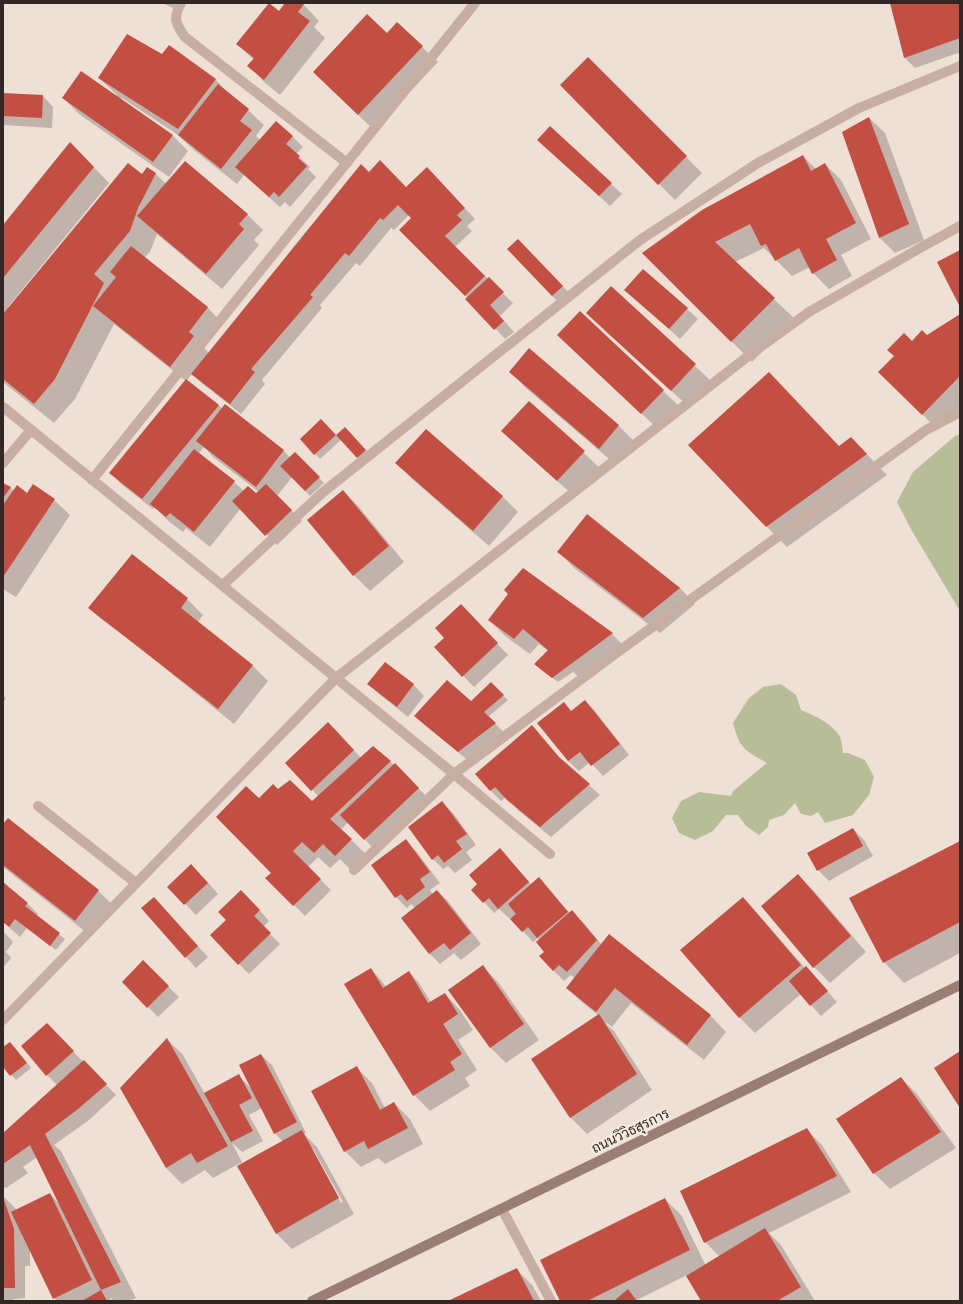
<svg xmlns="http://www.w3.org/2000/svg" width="963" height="1304" viewBox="0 0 963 1304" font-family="'Open Sans',Sarabun,sans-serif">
<rect width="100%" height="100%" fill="#efe0d6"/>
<!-- green -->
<g fill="#b6bd97">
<polygon points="960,434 960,611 912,531 897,502 913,472 955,436"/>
<path d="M 781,684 L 796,695 L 801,710 C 815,716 832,723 840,737 C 842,742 842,748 843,753 L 848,753 L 865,760 L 874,777 L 869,795 L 853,815 L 825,823 L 818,812 L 811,816 L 801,814 L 795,803 L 784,815 L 769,820 L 768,827 L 759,835 L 746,826 L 738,815 L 726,815 L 713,831 L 695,840 L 679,833 L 672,818 L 681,801 L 699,792 L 731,796 L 733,791 L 767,763 C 745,750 740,750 733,723 L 749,698 L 763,687 Z"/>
</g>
<!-- shadow -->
<g fill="#0003" fill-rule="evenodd">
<polygon points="162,3 176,3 173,8"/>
<polygon points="286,3 301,3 304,5 319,21 314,27 325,38 280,95 264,82 249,66 254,60 237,44 279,12"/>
<polygon points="891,3 960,3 960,56 958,53 915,68 905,58"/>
<polygon points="387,34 422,47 438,62 374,130 330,88"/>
<polygon points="163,55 215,79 230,95 248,110 264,125 256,136 260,140 292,136 303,147 296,154 310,167 308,169 316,177 290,207 285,202 280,207 244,175 237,184 195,151 178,135 122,98 121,99 172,135 188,151 169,177 79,114 63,98 116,96 117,95 99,78"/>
<polygon points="588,58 702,173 675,200 561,85"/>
<polygon points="3,94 43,96 53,107 52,128 3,125"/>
<polygon points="869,118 885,133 924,240 895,253 879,237"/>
<polygon points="549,150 611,184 622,194 610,206"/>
<polygon points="803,156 816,169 825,164 841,180 871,239 841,255 852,276 829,289 813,273 810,267 792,276 764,248 735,262 795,319 752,362 644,253"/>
<path d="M 86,159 L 109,183 L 8,307 L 10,308 L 142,175 L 156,174 L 166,184 L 247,214 L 263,230 L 254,240 L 259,245 L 222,289 L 157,234 L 150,252 L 144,258 L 208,308 L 223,324 L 204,348 L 209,353 L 369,173 L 406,188 L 437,179 L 475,219 L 467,226 L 472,231 L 455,247 L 513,303 L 500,316 L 514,332 L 505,339 L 468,298 L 401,230 L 412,218 L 409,215 L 394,230 L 391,228 L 360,266 L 356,263 L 320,305 L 322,308 L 262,380 L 265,384 L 241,414 L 203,384 L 192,374 L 187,380 L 223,409 L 225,406 L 284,451 L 290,458 L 295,453 L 324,483 L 310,496 L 292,477 L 277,496 L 302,521 L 277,545 L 241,508 L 210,547 L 186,528 L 183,532 L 167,520 L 155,507 L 153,509 L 121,484 L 111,473 L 186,381 L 114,324 L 75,399 L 54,423 L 3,382 L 3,227 ZM 204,447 L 213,457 L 259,492 L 256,495 L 244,491 L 234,482 L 199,453 Z"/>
<polygon points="529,251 573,297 563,306 552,296"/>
<polygon points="611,287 711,381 688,406 603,329"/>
<polygon points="626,290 687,309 698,319 680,339"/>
<polygon points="960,315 960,407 938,430 880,372 912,342 927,336"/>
<polygon points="574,350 663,391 679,406 658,429"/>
<polygon points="510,372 619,426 634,441 615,464 526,388"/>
<polygon points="529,402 600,468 574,496 518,446"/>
<polygon points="320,420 336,436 345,428 370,456 363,462 342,439 320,459 301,439"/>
<polygon points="426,430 503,497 518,512 489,546 412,479 397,463"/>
<polygon points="851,438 887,475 787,547 766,526 839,447"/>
<polygon points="3,484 10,487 14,491 54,500 70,515 16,597 3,589"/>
<polygon points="343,491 359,507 404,562 370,591 354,575"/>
<polygon points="587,516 680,588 695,604 660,633 574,568 559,552"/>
<polygon points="132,555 187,599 203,615 198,622 252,665 268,681 234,724 131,641 100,618 89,608"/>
<polygon points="524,569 612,634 628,650 585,682 573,672 558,682 540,669 548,651 539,644 530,654 505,636 489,620 509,594"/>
<polygon points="471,616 508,655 474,687 435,647"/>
<polygon points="385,663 414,685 424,696 408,717 379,694 369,684"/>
<polygon points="491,684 508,700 488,717 506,734 470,762 426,726 415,716 471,702"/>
<polygon points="3,695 6,698 3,703"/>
<polygon points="585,701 596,712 629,755 603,776 590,762 579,771 568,761 571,712"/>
<polygon points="532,727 565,764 600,795 551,837 519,811 506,797 501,801 490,790"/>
<polygon points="339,734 361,758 374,747 405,775 429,799 375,850 348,822 341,830 367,855 351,870 340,859 330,868 318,857 308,867 331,890 305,916 267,878 273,873 259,800 278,790 312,803 319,797 287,763"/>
<polygon points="442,802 453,813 476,845 466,852 472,860 455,873 448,866 443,869 433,859"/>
<polygon points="8,819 98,891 114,906 91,936 3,867 3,826"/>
<polygon points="853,829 864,840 873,856 829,881 818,870"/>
<polygon points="405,840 416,851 440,883 430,890 433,895 437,891 448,901 481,944 461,960 454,953 440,964 430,954 402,918 415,908 411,904 407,908 396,897"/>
<polygon points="960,843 960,953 904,983 884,962"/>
<polygon points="500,850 532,885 539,879 570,913 572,912 583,922 602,945 609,935 711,1016 726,1032 704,1060 631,1003 612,1027 607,1023 606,1024 614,1031 652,1090 587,1134 571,1118 532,1059 599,1016 583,1003 567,988 575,979 571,975 564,981 553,970 538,938 533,942 511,918 510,919 499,909 494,913 473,890 479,885"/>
<polygon points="798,875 814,891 866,952 830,983 814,967 762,906"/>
<polygon points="202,876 218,894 196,915 169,887"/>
<polygon points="3,883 28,904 38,914 36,916 65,939 56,950 27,928 20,937 3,922"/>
<polygon points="154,898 208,957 196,968 186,957"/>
<polygon points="743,898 758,914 805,968 816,978 837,1002 821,1016 801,994 755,1033 740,1018 682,950"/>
<polygon points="252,902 269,921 263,927 280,944 249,974 239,964 227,920"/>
<polygon points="3,931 13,942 6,952 11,958 3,968"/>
<polygon points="143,962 179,997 158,1017 123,982"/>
<polygon points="483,967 498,982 539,1040 506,1063 491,1048 450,990"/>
<polygon points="371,969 381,980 386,987 409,972 419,983 431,1002 445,994 460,1010 473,1030 458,1040 477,1070 465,1078 470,1086 430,1111 414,1095"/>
<polygon points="47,1025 116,1095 89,1120 54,1145 61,1151 136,1298 129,1301 114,1301 110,1297 111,1301 57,1301 54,1298 30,1248 30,1266 25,1266 25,1298 14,1299 14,1301 3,1301 3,1196 17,1210 50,1194 60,1205 37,1157 23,1167 28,1173 6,1188 3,1187 3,1135 57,1085 47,1075"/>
<path d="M 167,1039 L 183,1055 L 205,1094 L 239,1076 L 250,1087 L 261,1055 L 272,1065 L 306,1133 L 304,1134 L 317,1147 L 354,1214 L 292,1249 L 276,1233 L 283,1142 L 275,1133 L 262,1108 L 249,1115 L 263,1141 L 242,1152 L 232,1143 L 242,1162 L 213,1178 L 205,1170 L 182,1184 L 166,1168 L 121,1088 ZM 311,1149 L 313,1149 L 343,1202 L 341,1203 Z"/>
<polygon points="15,1048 31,1068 16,1080 3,1065 3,1049"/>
<polygon points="356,1067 372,1083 385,1108 394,1103 410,1119 423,1144 385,1164 378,1158 361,1167 345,1151"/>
<polygon points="901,1078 917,1094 956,1148 890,1189 874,1173"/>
<polygon points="806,1129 822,1145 851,1192 769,1233 781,1245 815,1301 702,1301 687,1275 637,1300 638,1301 561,1301 665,1199 681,1215 706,1266 720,1257 705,1242"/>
<polygon points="516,1269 532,1285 541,1301 450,1301"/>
</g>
<!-- building -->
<g fill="#c24f42">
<polygon points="269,3 279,11 285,3 302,3 304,4 298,12 310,21 264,80 247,66 254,58 236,44"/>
<polygon points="890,3 960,3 960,38 904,58"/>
<polygon points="367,14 387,33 397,22 423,46 358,115 313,72"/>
<polygon points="127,34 162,54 169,45 216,79 178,129 98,78"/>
<polygon points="588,57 687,156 658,185 560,85"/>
<polygon points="81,71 173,135 153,162 62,98"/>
<polygon points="218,84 249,109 240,121 252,130 221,169 178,135"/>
<polygon points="3,93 43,95 42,118 3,116"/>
<polygon points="869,117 909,224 879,238 842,132"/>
<polygon points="276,121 293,136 286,144 300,156 298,158 307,166 279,197 274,192 269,197 235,167"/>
<polygon points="550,126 612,183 599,196 537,140"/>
<polygon points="70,142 94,167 3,278 3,225"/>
<polygon points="803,155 811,171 825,163 856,223 826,239 837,260 812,274 799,248 775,261 766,244 761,246 750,224 715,242 775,298 731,342 642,253 702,210"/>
<polygon points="380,160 406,187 427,167 465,208 457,215 462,220 445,236 485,276 465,296 399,230 411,218 398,205 383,220 380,218 349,256 345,253 310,295 313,297 251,369 255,372 230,404 191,374 361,164 369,172"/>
<polygon points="185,161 248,214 239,224 244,229 206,274 137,216"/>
<polygon points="128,163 142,174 147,167 156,173 138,208 130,231 94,274 104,283 55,379 34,404 3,379 3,314"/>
<polygon points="518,239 563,286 552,296 507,249"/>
<polygon points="131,246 208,307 189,332 194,336 170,367 93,306 116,277 110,272"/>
<polygon points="960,250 960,307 937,262"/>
<polygon points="643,269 688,308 669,329 624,290"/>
<polygon points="489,277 504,292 490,305 504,321 494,330 465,299"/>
<polygon points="611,286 696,364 671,391 586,313"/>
<polygon points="580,311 664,390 641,414 557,335"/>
<polygon points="960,314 960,376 922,415 878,372 894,356 887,350 904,333 912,341 922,330 927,335"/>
<polygon points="529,348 619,425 599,449 509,372"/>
<polygon points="769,372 839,446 851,437 867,454 766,527 688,445"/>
<polygon points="186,379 219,405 142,499 109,473"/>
<polygon points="529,401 585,451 557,481 501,431"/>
<polygon points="225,404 284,450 256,487 196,441"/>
<polygon points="321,419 336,435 345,427 366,450 357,458 336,435 314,455 300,439"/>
<polygon points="426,429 503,496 473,531 395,463"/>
<polygon points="194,449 235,481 194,532 170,513 166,517 150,504"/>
<polygon points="295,452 320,477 305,491 280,466"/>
<polygon points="3,483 11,487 3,498"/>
<polygon points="33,484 55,499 3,577 3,505 17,485 27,493"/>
<polygon points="266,484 292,510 265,536 232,501 248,486 256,493"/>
<polygon points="343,490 389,546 353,576 307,520"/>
<polygon points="587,514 680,588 643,618 557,552"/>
<polygon points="132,554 188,598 181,608 253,665 218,709 88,608"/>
<polygon points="523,568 613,633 552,678 534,664 548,650 523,629 514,639 488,620 508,594 504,590"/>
<polygon points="461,604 498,643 462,677 434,647 444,638 435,628"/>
<polygon points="385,662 414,684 397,707 367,684"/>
<polygon points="447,680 471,701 491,682 504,695 484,712 496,723 458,752 414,716"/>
<polygon points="585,700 620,744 591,766 580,752 568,761 537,723 564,702 571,711"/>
<polygon points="328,722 354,750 311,791 285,763"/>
<polygon points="532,725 559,757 590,784 540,827 507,800 495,787 490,791 475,774"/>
<polygon points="373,746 391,761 330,819 352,839 335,856 323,844 314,853 302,842 293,851 321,879 293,906 265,878 271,873 216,817 246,786 259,798 273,784 278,789 290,780 312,801"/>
<polygon points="395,763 419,788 364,840 340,815"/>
<polygon points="442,801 467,834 456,841 462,849 444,863 438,855 432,860 408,827"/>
<polygon points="8,818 99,890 75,921 3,865 3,824"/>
<polygon points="853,828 863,846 817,871 807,853"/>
<polygon points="406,839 430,872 420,879 425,887 407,901 401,894 395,898 371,865"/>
<polygon points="960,841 960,922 883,963 849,898"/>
<polygon points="500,848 529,882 498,909 489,898 483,903 471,890 477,884 469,875"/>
<polygon points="191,864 208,883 184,905 167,887"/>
<polygon points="798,874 851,936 813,968 761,906"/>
<polygon points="539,877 568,912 537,938 528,927 522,932 510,919 516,914 508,904"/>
<polygon points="3,882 28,903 25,906 60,933 50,946 15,919 9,927 3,922"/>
<polygon points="241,890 260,910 254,916 271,933 238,965 210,935 226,920 218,912"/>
<polygon points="437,890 471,933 450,950 444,943 429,954 401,918"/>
<polygon points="154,897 198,946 185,958 141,908"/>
<polygon points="743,897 801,965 739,1018 680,950"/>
<polygon points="572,910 597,940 567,972 559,965 553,971 539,956 544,952 536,942"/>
<polygon points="609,934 711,1015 687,1045 615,988 596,1012 566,988"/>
<polygon points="143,960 169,986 147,1008 122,982"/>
<polygon points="483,965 524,1024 490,1048 448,990"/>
<polygon points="806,966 828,991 810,1006 789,981"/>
<polygon points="371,968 383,988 409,971 428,1003 445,993 458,1014 443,1024 462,1054 450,1062 455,1070 413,1096 344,984"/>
<polygon points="599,1014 637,1074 570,1118 531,1059"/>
<polygon points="47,1023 74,1051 46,1076 21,1046"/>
<polygon points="167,1038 228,1146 197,1163 191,1153 166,1168 120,1088"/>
<polygon points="10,1042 27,1063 10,1076 3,1067 3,1047"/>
<polygon points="960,1051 960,1108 934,1068"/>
<polygon points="261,1054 297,1122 274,1134 239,1065"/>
<polygon points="84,1060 107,1084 78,1109 45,1134 121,1282 101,1290 30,1145 3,1164 3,1133"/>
<polygon points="357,1066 380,1110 394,1102 408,1128 368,1149 364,1141 344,1152 311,1091"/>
<polygon points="239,1074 252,1098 239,1105 253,1131 231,1142 204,1093"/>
<polygon points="901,1077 941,1132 873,1174 836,1119"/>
<polygon points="807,1128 837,1176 704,1243 680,1191"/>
<polygon points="302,1130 339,1198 276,1234 237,1166"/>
<polygon points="50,1193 92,1280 53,1299 11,1212"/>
<polygon points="3,1197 14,1229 15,1288 3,1288"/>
<polygon points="665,1198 690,1250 587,1301 560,1301 540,1260"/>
<polygon points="765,1228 801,1287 777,1301 701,1301 686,1276"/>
<polygon points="517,1268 534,1301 448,1301"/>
<polygon points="628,1289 637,1301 614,1301"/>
<polygon points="101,1290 107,1301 82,1301"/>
</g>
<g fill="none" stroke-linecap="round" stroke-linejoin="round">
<!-- lane -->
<polyline stroke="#c7aea3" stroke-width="10" points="38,806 136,883"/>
<!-- street -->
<g stroke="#c7aea3" stroke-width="10">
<path d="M 181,3 C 173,18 175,23 185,37 L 347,163"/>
<polyline points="3,407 454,774 550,854"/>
<polyline points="3,463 31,430"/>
<polyline points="92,480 475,3"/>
<polyline points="223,585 322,493 640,240 758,163 859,108 960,66"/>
<polyline points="354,870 454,774 619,651 926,430 960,412"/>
<polyline points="3,1020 336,678 752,353 809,312 920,248 960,226"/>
<polyline points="502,1209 551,1301"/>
</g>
<!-- secondary -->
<polyline stroke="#9a7d75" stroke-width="10" points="312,1301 960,985"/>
</g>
<g text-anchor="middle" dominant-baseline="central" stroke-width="4" stroke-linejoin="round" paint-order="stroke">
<!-- street labels -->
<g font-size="14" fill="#322725" stroke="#f8ebe2">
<text transform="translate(630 1130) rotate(-26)">ถนนวิวิธสุรการ</text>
</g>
</g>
<!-- border -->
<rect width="963" height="1304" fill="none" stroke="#322725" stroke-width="8"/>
</svg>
